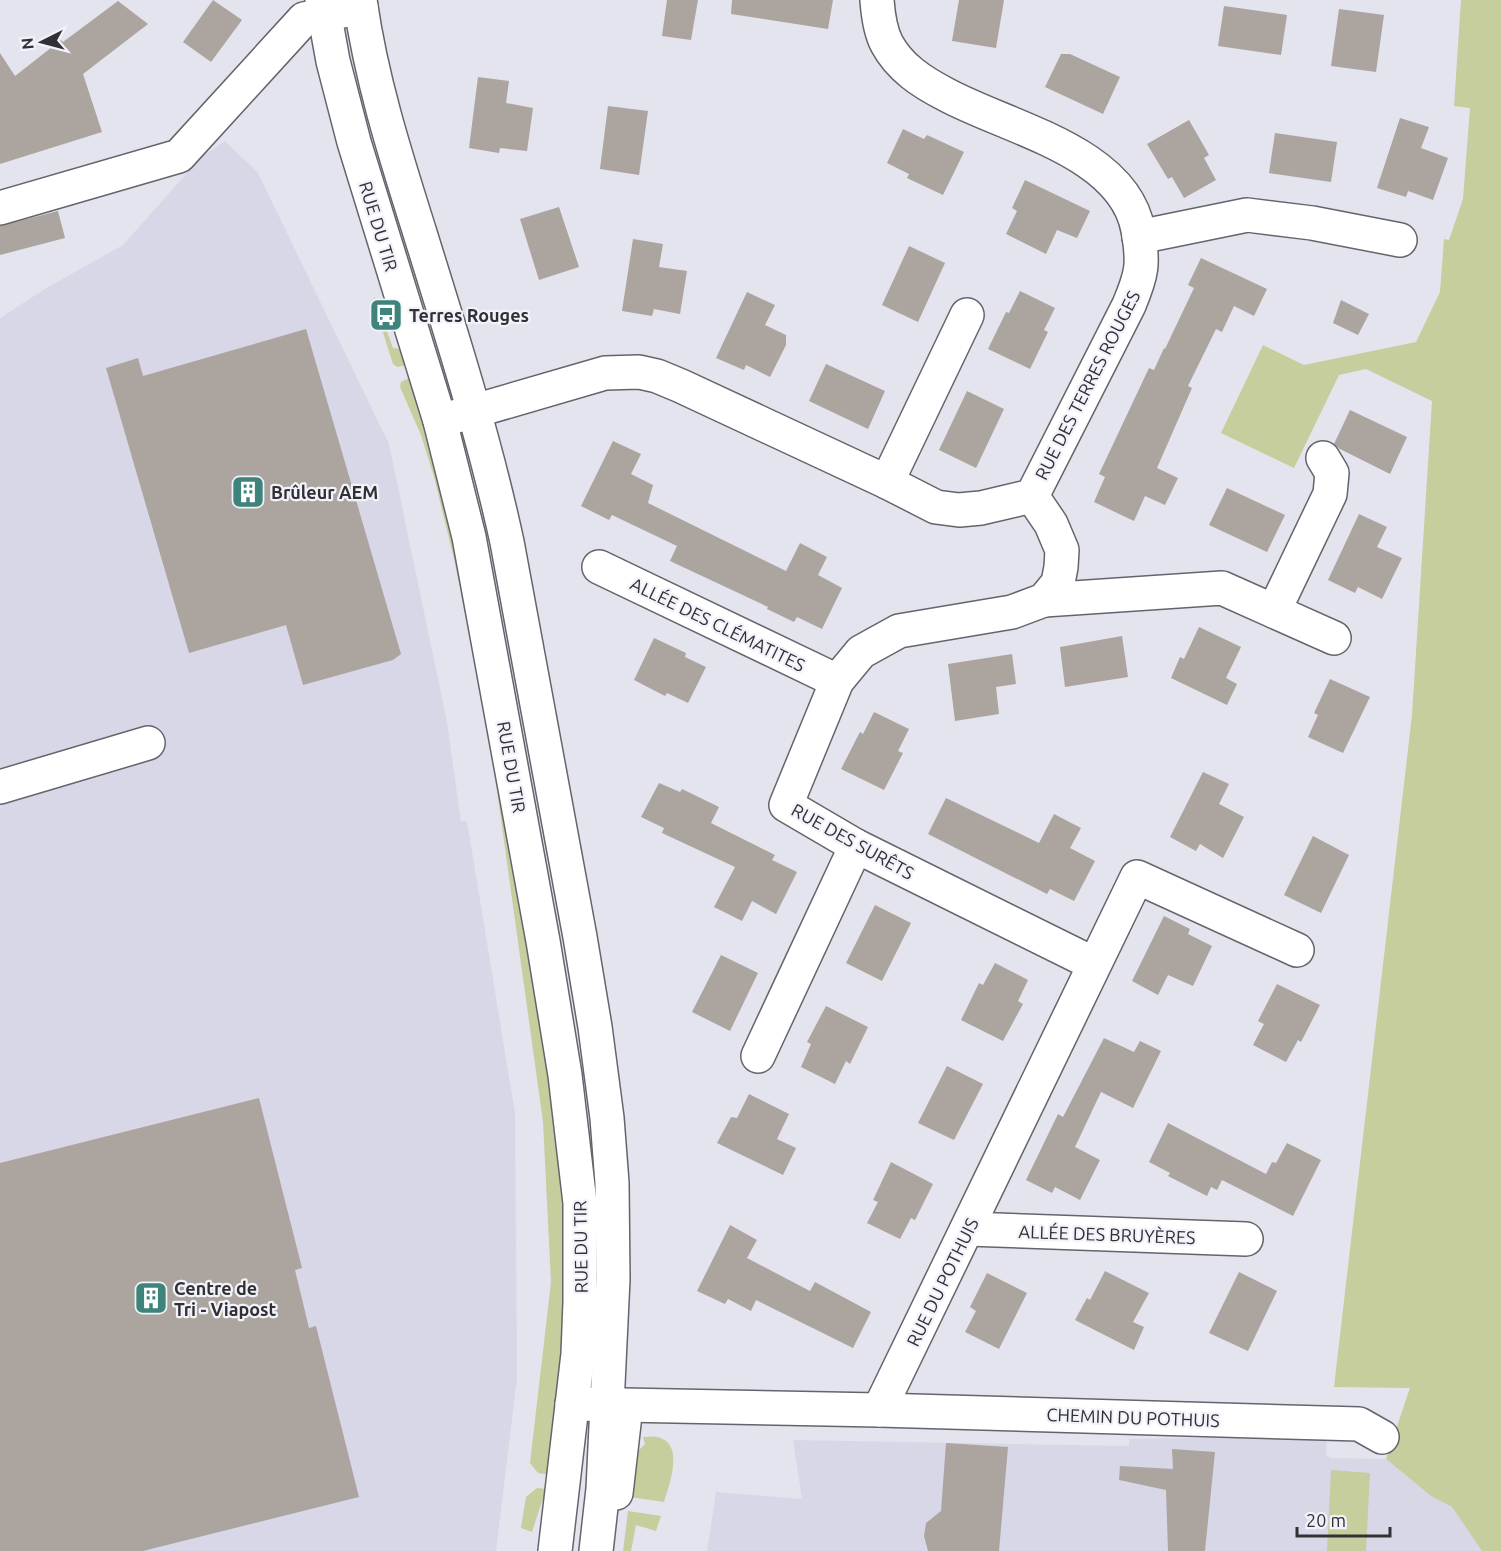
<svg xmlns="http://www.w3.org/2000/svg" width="1501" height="1551" viewBox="0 0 1501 1551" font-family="Ubuntu,sans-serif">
<rect width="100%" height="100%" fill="#e4e4ee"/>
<!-- built -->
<g fill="#d8d7e8">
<polygon points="225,141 258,173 389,444 447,722 461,821 467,821 515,1113 517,1378 496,1551 0,1551 0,318 48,287 123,245 201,157"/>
<polygon points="1194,1438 1327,1439 1326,1455 1331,1458 1386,1459 1431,1496 1452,1507 1482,1551 707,1551 716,1492 802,1499 793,1440 1129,1446 1129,1439"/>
</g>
<!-- green -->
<g fill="#c5ce9c">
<polygon points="1461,0 1501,0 1501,1551 1482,1551 1452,1507 1431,1496 1386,1459 1410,1388 1334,1387 1412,715 1432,401 1366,369 1339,375 1294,468 1221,433 1263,345 1304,365 1416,342 1440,292 1444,239 1449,240 1463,199 1470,108 1454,106"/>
<polygon points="374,296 393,348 402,349 407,365 397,367 393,364 374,304"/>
<polygon points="413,376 444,473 559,1106 567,1280 555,1476 538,1473 530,1463 551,1282 543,1122 489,733 454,559 434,477 421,435 400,387 401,382"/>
<path d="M 643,1437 C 688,1431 672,1478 664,1502 L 630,1497 L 636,1453 L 645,1444 Z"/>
<polygon points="1331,1470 1370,1473 1366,1551 1327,1551"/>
<polygon points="537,1488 546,1489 532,1532 521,1528 526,1497"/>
<polygon points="628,1511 661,1516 656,1531 636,1525 631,1551 623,1551"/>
</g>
<!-- building -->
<g fill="#aca49e">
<polygon points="213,0 242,20 211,62 183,42"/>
<polygon points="667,0 698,0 691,40 662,36"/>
<polygon points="732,0 833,0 828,29 731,14"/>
<polygon points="959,0 1004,0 996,48 952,41"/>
<polygon points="118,1 148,24 83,74 102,132 0,164 0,53 15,76 61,40 63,42"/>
<polygon points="1224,6 1287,15 1281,55 1218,46"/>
<polygon points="1339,9 1384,15 1376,72 1331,66"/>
<polygon points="1061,54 1070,54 1120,77 1103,114 1045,87"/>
<polygon points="478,77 509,81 506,103 533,108 527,151 500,148 499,153 469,148"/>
<polygon points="608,106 648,111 639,175 600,169"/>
<polygon points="1400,118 1429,127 1421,148 1448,158 1433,200 1408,191 1406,197 1377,188"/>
<polygon points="1189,120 1209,155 1204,158 1216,180 1184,198 1172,177 1168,179 1147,144"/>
<polygon points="903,129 924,139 927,135 964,152 943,195 907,178 909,174 887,163"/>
<polygon points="1275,133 1337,142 1331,182 1269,173"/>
<polygon points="1025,180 1090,211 1077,238 1057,230 1046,254 1006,234 1017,211 1012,208"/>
<polygon points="559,207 579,267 539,280 520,219"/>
<polygon points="58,211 65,238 0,255 0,226"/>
<polygon points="633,239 663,244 659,267 687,271 680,314 654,309 652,316 622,311"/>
<polygon points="909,246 945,263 918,322 882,305"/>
<polygon points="1201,258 1267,289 1254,316 1234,306 1222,332 1216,329 1188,386 1192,388 1157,468 1178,478 1165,505 1145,496 1134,521 1094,502 1105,477 1099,474 1149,368 1154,370 1164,348 1165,349 1194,288 1188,285"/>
<polygon points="1020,291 1055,308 1044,330 1048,332 1030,369 988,349 1006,312 1009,313"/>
<polygon points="747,292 775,305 765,325 786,335 786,345 770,377 746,365 744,370 716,358"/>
<polygon points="1341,300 1369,314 1358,335 1333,323"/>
<polygon points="306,329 401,654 393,660 303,685 286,625 189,653 106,368 138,358 143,376"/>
<polygon points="826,364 885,391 868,429 809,401"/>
<polygon points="967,391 1004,409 976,468 939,450"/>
<polygon points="1350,410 1407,437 1390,474 1340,449 1334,444"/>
<polygon points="613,441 641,454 631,474 653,485 648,503 786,571 800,543 827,557 818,575 842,588 822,629 797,617 794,622 767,609 768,607 670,561 677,546 612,515 609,520 581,506"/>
<polygon points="1227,488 1285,515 1267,552 1209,525"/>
<polygon points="1359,514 1387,527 1377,547 1402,558 1382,599 1358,587 1355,593 1328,580"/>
<polygon points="1199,627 1241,647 1226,678 1237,684 1227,705 1171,678 1180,657 1184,659"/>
<polygon points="1122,636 1128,677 1065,687 1060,647"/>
<polygon points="654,638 686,653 685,657 706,667 688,703 667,693 665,696 634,680"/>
<polygon points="1012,654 1016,684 996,687 999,714 955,721 948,664"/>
<polygon points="1330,679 1370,697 1343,753 1308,737 1318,715 1314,713"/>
<polygon points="874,712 909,729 898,751 903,753 884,790 841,769 860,732 863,734"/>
<polygon points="1203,772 1229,784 1219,804 1244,817 1223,858 1200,844 1196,851 1170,837"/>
<polygon points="659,783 680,792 682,789 719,807 711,823 775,855 772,860 797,872 776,914 752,901 742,921 714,907 735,867 662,833 664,828 641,817"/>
<polygon points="946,798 1039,843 1054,814 1081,828 1070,848 1095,861 1074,901 1050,889 1047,894 928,834"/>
<polygon points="1313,836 1349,855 1321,913 1284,895"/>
<polygon points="875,905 911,923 882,981 846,963"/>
<polygon points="1164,916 1190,929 1188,934 1212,946 1193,986 1168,975 1158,995 1132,981"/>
<polygon points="721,955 758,973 730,1031 692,1012"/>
<polygon points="995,963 1028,980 1018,1001 1023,1004 1003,1041 961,1020 979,983 983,985"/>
<polygon points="1277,984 1320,1005 1301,1042 1298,1040 1286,1062 1253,1045 1264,1024 1258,1021"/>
<polygon points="826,1006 868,1027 850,1064 846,1061 835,1084 801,1067 811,1044 807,1042"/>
<polygon points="1104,1038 1134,1052 1140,1041 1161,1051 1133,1108 1101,1092 1075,1147 1100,1160 1080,1200 1055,1187 1052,1193 1026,1180 1058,1114 1063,1117"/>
<polygon points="947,1066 983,1084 954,1140 918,1123"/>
<polygon points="749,1094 789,1114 777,1139 796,1148 783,1175 717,1143 731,1117 737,1118"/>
<polygon points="259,1098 302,1268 295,1270 309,1328 316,1326 359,1497 143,1551 0,1551 0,1163"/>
<polygon points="1168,1123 1266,1174 1272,1162 1276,1163 1287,1143 1321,1160 1293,1216 1222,1180 1217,1190 1211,1187 1207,1196 1168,1176 1170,1173 1149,1162"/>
<polygon points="891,1162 933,1184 915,1220 911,1218 900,1239 867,1223 878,1202 873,1200"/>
<polygon points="730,1225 757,1240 747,1258 810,1291 815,1282 871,1312 853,1348 756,1300 751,1311 728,1299 725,1304 697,1291"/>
<polygon points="1105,1271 1149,1293 1133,1322 1144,1327 1134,1350 1075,1320 1087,1298 1090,1300"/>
<polygon points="1239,1272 1277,1291 1248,1351 1209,1333"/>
<polygon points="987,1273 1027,1293 999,1349 965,1332 976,1311 970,1307"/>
<polygon points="946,1443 1008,1447 999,1551 928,1551 924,1536 926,1523 941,1511"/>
<polygon points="1172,1449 1215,1452 1205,1551 1168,1551 1166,1490 1119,1480 1120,1466 1173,1469"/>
</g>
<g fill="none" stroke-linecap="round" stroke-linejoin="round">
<!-- minor casing -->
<g stroke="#64646c" stroke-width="36">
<g id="minor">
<polyline points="0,208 179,156 304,19 361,7"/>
<polyline points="1139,237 1247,215 1312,223 1400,240"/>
<path d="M 440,421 L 605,373 L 639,372 L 657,376 L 681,386 L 887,482 L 936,507 L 959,510 L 981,508 L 1032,496 L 1129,305 C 1142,274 1144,264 1138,230 C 1124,151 1007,128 945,94 C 922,82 900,68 887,44 C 880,31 878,14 877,0"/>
<polyline points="887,482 967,315"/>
<polyline points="1032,496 1051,524 1062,550 1061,567 1058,583 1044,600 1012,612 899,631 861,652 837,681 786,805 856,846 1094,964"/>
<polyline points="599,567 837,681"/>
<polyline points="1044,600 1222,588 1334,638"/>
<polyline points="1274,611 1330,494 1332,473 1323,458"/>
<polyline points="0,787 148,743"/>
<polyline points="758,1056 856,846"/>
<polyline points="968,1229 1246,1239"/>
<polyline points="572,1404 879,1410 1359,1424 1382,1437"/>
<polyline points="879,1410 1137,877 1297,950"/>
<polyline points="616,1493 626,1406"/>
</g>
</g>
<!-- secondary casing -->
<g stroke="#64646c" stroke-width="36">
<g id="secondary">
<polyline points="322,0 333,61 354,142 440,421 469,537 543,941 565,1075 580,1203 580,1302 578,1354 555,1551"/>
<path d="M 360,0 C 371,79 395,154 419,230 C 451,333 484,436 507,542 L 580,937 L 595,1027 L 607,1118 L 612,1183 L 613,1279 L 603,1489 L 596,1551"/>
</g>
</g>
<!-- minor -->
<use href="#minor" stroke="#fff" stroke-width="33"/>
<!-- secondary -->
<use href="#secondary" stroke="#fff" stroke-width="33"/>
</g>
<!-- icons -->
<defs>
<g id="bus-square" transform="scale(1.725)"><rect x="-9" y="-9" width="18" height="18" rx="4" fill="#3e847a" stroke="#f2f2fb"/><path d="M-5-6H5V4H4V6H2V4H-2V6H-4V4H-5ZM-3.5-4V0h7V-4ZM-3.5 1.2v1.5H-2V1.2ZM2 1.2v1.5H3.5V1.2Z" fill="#fff"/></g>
<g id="building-square" transform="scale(1.725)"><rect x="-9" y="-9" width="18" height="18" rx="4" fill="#3e847a" stroke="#f2f2fb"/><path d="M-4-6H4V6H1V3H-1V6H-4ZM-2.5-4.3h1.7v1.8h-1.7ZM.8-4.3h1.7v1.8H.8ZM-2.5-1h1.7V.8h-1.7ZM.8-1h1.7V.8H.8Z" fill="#fff"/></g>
</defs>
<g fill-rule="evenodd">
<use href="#bus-square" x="386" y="315"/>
<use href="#building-square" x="248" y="492"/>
<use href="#building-square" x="151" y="1298"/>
</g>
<g text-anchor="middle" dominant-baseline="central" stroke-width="4.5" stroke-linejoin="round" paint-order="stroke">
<!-- street labels -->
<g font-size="18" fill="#313135" stroke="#f2f2fb">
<text transform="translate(379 226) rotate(73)">RUE DU TIR</text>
<text transform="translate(1087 385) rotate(-63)">RUE DES TERRES ROUGES</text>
<text transform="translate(718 624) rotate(26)">ALLÉE DES CLÉMATITES</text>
<text transform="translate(512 767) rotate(80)">RUE DU TIR</text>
<text transform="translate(853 841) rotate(29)">RUE DES SURÊTS</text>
<text transform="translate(1107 1234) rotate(2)">ALLÉE DES BRUYÈRES</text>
<text transform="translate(580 1247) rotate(-91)">RUE DU TIR</text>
<text transform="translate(942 1282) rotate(-64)">RUE DU POTHUIS</text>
<text transform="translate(1133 1417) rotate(2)">CHEMIN DU POTHUIS</text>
</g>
<!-- poi labels -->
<g font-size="18" font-weight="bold" fill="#313135" stroke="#f2f2fb" text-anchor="start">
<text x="409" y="315">Terres Rouges</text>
<text x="271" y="492">Brûleur AEM</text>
<text x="174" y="1288">Centre de<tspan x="174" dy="21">Tri - Viapost</tspan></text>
</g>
</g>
<!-- north arrow -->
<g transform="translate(42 42) rotate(264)" stroke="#f2f2fb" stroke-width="4.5" paint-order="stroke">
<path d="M0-4.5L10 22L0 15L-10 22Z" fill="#313135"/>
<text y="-9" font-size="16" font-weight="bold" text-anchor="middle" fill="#313135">N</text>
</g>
<!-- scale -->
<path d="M1297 1527v9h93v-9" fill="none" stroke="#313135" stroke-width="3"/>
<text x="1306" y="1527" font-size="18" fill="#313135" stroke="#f2f2fb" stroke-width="4.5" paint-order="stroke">20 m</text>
</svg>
